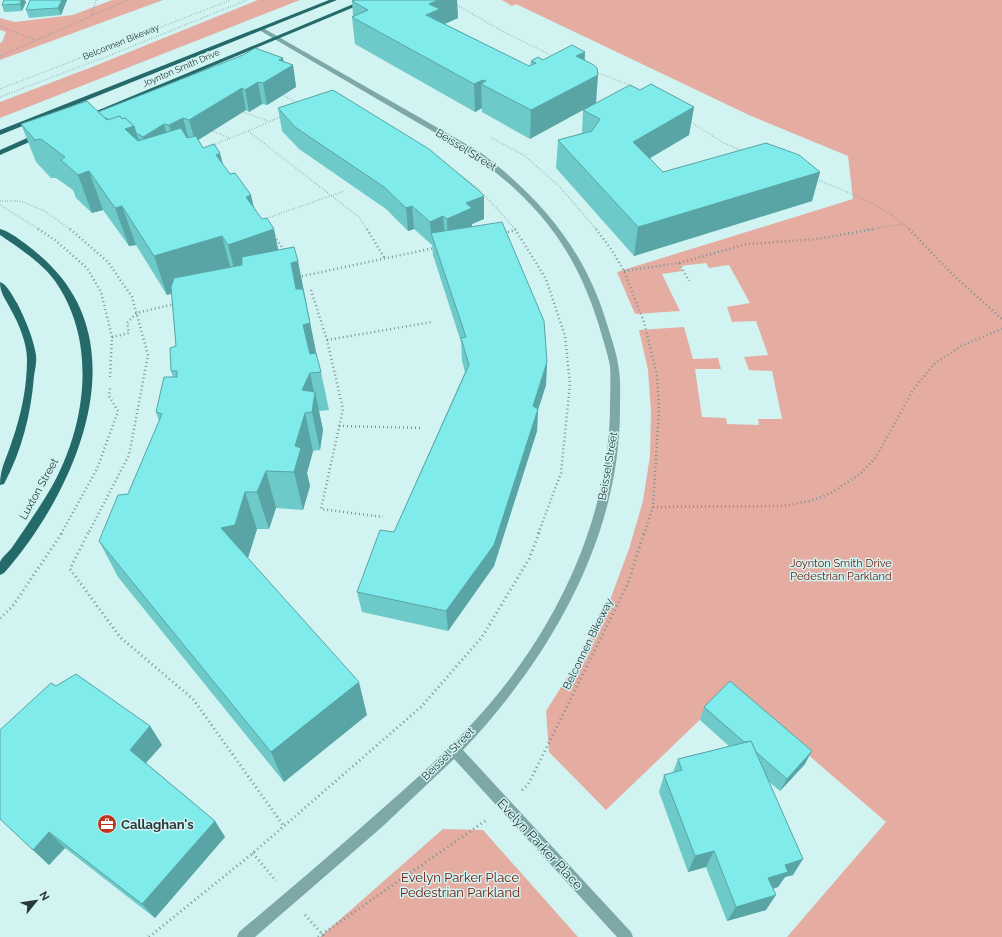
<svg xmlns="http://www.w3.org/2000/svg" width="1002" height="937" viewBox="0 0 1002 937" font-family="Raleway,sans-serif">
<rect width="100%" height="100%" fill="#d1f4f3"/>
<!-- green -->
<g fill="#e5aca1">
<polygon points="112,0 163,0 0,60 0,43 2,42 6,32 0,30 0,18 15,22 73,15"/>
<polygon points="258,0 300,0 0,118 0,102 92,67"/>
<polygon points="502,0 1002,0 1002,937 787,937 886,822 732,689 606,810 549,752 546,711 583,652 610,600 629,549 643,501 650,456 651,411 648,370 639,330 684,327 693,359 718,358 721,369 695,369 702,417 726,418 727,424 759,425 758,419 782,419 772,371 749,370 744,357 768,355 756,321 732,322 727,307 750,303 729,265 709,268 706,263 680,266 682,271 662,274 680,311 635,314 617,272 853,199 848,156 751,116 516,4 512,6"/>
<polygon points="443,829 483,830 578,937 320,937"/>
</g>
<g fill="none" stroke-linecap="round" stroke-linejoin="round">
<!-- path-far2 -->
<g stroke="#7c9493" stroke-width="1.5" stroke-dasharray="0.5 2" stroke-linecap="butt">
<polyline points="455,4 504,32 553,56"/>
<polyline points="92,15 96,0"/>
<polyline points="0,26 35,40"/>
<polyline points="0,56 128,0"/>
<polyline points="596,72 632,86"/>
<polyline points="0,89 231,0"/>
<polyline points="283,95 299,104"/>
<polyline points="0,97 108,56 247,0"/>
<polyline points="243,112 268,121"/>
<polyline points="282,116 248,131 359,217 367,230"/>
<polyline points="689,121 722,142 742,151"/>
<polyline points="212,131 230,138"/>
<polyline points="492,138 525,156 559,186 597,230"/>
<polyline points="211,146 248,131"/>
<polyline points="461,176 480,190 516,230"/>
<path d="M 815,179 C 848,192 884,205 910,230"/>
<polyline points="0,201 20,201 45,211 71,230"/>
<polyline points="0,205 40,230"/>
<polyline points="265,219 344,191"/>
<polyline points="867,230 902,224"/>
</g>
<!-- path-far1 -->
<g stroke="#7c9493" stroke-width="2.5" stroke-dasharray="1 3" stroke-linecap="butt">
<polyline points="38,229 55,240 87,268 101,292 112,337 110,377"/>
<polyline points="70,229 108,262 132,297 148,355 129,455 88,534"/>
<polyline points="367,229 385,259"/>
<polyline points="515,229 546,279 565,336 570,384 561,473 538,534"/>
<polyline points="596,229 611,249 624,271 644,322 657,375 659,409 653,507 644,534"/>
<polyline points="909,229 953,275 1002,319"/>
<polyline points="504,233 516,230"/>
<polyline points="274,236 285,251"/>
<polyline points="679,263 689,281"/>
<polyline points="624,271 679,263 747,244 818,239 873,229"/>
<polyline points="298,277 434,248"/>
<polyline points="311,290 327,340 343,409 321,509 383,517"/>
<polyline points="112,337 129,333 127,323 137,313 174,304"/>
<polyline points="327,340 432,322"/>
<polyline points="339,426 423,428"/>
<polyline points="653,507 782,506 810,501 831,493 860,474 876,457 913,390 934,364 961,346 1002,329"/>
<polyline points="61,534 97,469 118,411 109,396 110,388"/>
</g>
<!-- path -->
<g stroke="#7c9493" stroke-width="3" stroke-dasharray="1 3.5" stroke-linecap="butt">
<polyline points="88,533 70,569 120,637 193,699 283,825"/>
<polyline points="0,618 12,607 62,533"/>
<polyline points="522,790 528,785 628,583 644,533"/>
<polyline points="253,853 276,881"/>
<polyline points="305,915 325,937"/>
<polyline points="149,937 253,853 421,707 482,637 529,559 539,533"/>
<polyline points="318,937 488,819"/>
</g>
<!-- minor -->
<path fill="#7ea7a7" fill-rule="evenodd" d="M 259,28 L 263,28 L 480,152 C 541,198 585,250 607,324 C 611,337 616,351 618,364 C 621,379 620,394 620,409 C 620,539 549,659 463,750 L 631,932 L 633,937 L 617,937 L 454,759 L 382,827 L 255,937 L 237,937 L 239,932 C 281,897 323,861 364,825 C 407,787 450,750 487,707 C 558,625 609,517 610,408 C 610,394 611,380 610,366 C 608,356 605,346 602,336 C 588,286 566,241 530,204 C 492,163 449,141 401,113 C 354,85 306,58 259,30 Z"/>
<!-- major -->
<g fill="#256a6a" fill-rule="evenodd">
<polygon points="329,0 337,0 0,135 0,130"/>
<polygon points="363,0 371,0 88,118 82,117"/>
<polygon points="36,134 42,134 43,136 0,155 0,150"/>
<path d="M 0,229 C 13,232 42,256 51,266 C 138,354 72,496 4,573 L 0,575 C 0,571 0,565 0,562 C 2,557 10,551 13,546 C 24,530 35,514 45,498 C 85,435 100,345 55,281 C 41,262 19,248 0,235 Z"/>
<path d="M 0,282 C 7,284 13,297 17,303 C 25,319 33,337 36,355 C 37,362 35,369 34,376 C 31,414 22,450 4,484 L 0,485 C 0,467 7,458 12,441 C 21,416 27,387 27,360 C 27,343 19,324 11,310 C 6,299 0,294 0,282 Z"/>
</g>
</g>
<!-- wall -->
<g fill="#6dcac9">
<polygon points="30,0 67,0 61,15 29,18 26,10"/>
<polygon points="355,0 457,0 458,18 445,24 529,66 530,66 531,61 538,57 530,139 482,112 482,108 475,112 355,44 352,17 353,16 352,1"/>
<polygon points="26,2 22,11 4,12 2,5"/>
<polygon points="283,58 283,61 293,65 296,87 267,105 262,104 249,112 246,110 198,140 203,148 223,165 254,207 278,250 305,300 317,359 321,372 329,410 319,411 323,430 320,450 313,451 307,473 310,486 303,510 276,508 269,529 257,529 248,558 367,715 284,782 118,577 99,541 128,494 159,421 156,412 173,377 171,371 176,346 172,293 167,295 136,245 129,246 103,210 92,213 76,198 73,190 56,178 51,178 36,162 21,124 98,112"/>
<polygon points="640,90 694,107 689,135 650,158 663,172 820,172 812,201 634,256 556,168 558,140 582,133 583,110"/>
<polygon points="278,108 484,219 472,224 472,226 547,362 546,385 538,410 537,431 494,566 448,631 362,612 357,592 394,532 465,372 462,361 461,342 433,255 432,245 414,229 408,231 386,209 299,149 282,131"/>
<polygon points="56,686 150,726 162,745 146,763 215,821 225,837 155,918 65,848 49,865 0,819"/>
<polygon points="704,707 805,764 780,791 768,781 793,875 785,877 778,887 773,889 766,910 727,921 706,867 688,872 659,792 664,775 673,772 678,759 729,746 700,720"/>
</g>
<!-- shaded-wall -->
<g fill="#59a4a4">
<polygon points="21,0 25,0 26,2 22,11 20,4"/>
<polygon points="62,0 67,0 61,15 58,8"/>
<polygon points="438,0 457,0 458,18 440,26 426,15 429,4"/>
<polygon points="585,52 584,79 576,56"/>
<polygon points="283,58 285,70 293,65 296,87 267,105 263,83 279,60"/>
<polygon points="598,75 596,103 530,139 531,110"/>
<polygon points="483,80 483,84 481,84 482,108 475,112 474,84"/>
<polygon points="258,82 262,104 249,112 245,90"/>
<polygon points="242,88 246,110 195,142 189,120"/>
<polygon points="694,107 689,135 630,170 633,142"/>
<polygon points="183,118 189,140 175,148 169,125"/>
<polygon points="164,124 170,146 150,159 143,137"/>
<polygon points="134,126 146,164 125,129"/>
<polygon points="220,153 230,191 216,155"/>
<polygon points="89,171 103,210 92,213 78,175"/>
<polygon points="820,172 812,201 634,256 638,227"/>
<polygon points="251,195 260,234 274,229 282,268 238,284 228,245 246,197"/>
<polygon points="484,196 484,219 472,224 472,231 448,242 447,219 466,203"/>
<polygon points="122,206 136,245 129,246 115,208"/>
<polygon points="412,206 414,229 408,231 406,208"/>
<polygon points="443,216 445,239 431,233 432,245 430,222"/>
<polygon points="222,236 232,274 167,295 154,256"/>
<polygon points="298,261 318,362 310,363 291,263"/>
<polygon points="547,362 546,385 538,410 537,431 494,566 448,631 446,611 533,406"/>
<polygon points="310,373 315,397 315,392 323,430 320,450 312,412 302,390"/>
<polygon points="305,413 313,451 307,473 310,486 303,510 294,472 295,446"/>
<polygon points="266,471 276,508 269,529 257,492"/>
<polygon points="245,492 257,529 247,561 221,528"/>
<polygon points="359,682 367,715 284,782 271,752"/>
<polygon points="150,726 162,745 142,767 130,750"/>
<polygon points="812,751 805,764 780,791 787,779"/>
<polygon points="215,821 225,837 155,918 142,904"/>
<polygon points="49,832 65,848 49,865 33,850"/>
<polygon points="714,851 706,867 688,872 695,856"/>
<polygon points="803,859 793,875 785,877 778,887 759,893 768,878 785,865"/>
<polygon points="776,895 766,910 727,921 736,907"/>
</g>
<!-- building -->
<g fill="#7febea" stroke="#59a4a4">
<polygon points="4,0 21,0 20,4 2,5"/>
<polygon points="30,0 62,0 58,8 26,10"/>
<polygon points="355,0 438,0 429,4 440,9 426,15 529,66 536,63 531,61 538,57 543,60 572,45 585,52 576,56 592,64 597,68 598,75 531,110 481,84 486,81 483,80 474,84 352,17 368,10 352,1"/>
<polygon points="255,48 283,58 279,60 293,65 263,83 258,82 245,90 242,88 189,120 183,118 169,125 164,124 143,137 136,133 134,126 125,118 122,119 120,116 109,120 104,117 98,112 243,55"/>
<polygon points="651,84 694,107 633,142 663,172 766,143 799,155 820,172 638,227 558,140 592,131 600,119 583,110 630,85 640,90"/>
<polygon points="333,90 429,149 477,189 484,196 466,203 472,208 447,219 443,216 430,222 412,206 406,208 384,187 295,127 278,108"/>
<polygon points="87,101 107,120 120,116 122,119 125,118 134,126 125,129 138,141 181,128 187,138 196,136 203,148 214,144 220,153 216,155 230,174 235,173 251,195 246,197 262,219 267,218 274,229 228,245 222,236 154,256 122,206 115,208 89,171 78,175 61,160 65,157 41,139 35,140 21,124"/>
<polygon points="502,222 544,321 547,362 533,406 538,409 494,545 446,611 357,592 380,530 394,532 469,365 461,338 466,337 431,233"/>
<polygon points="294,247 298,261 291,263 296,289 303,289 310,323 303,325 310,354 316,353 321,372 310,373 302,390 315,392 312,412 305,413 295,446 301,448 294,472 266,471 257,492 245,492 235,525 221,528 359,682 271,752 99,541 118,495 128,494 162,414 156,412 164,377 177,377 177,371 171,371 170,348 176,346 171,287 174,278 242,265 242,257"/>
<polygon points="76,674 150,726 130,750 215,821 142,904 49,832 33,850 0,819 0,730 51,683 56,686"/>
<polygon points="730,681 812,751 787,779 756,752 751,741 744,742 704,707"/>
<polygon points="751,741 803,859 785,865 788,872 768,878 776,895 736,907 714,851 695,856 664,775 682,770 678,759"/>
</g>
<!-- icons -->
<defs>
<g id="office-disc" transform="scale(1)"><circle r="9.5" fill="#bf341c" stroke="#d1f4f3"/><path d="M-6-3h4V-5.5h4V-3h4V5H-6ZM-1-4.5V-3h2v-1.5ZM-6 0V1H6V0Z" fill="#fff"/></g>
</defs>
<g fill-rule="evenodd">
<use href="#office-disc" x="107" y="824"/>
</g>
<g text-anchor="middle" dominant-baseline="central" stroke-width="3" stroke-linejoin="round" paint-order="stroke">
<!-- far-street labels -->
<g font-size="9" fill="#2a3837" stroke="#d1f4f3">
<text transform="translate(121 42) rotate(-22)">Belconnen Bikeway</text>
<text transform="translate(181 68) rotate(-23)">Joynton Smith Drive</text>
</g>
<!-- street labels -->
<g font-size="11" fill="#2a3837" stroke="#d1f4f3">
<text transform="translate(466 150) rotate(32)">Beissel Street</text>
<text transform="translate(608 466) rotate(-80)">Beissel Street</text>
<text transform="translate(39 489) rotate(-61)">Luxton Street</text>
<text transform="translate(588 644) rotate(-64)">Belconnen Bikeway</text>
<text transform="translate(448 754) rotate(-45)">Beissel Street</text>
</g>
<!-- park labels -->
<g font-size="11" fill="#721404" stroke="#d1f4f3">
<text x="841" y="563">Joynton Smith Drive<tspan x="841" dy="13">Pedestrian Parkland</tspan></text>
</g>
<!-- near-poi labels -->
<g font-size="13" font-weight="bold" fill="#2a3837" stroke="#d1f4f3" text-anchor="start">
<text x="121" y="824">Callaghan's</text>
</g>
<!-- near-street labels -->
<g font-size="13" fill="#2a3837" stroke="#d1f4f3">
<text transform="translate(540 844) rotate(47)">Evelyn Parker Place</text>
</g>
<!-- near-park labels -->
<g font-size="13" fill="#721404" stroke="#d1f4f3">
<text x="460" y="877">Evelyn Parker Place<tspan x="460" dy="15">Pedestrian Parkland</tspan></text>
</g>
</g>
<!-- north arrow -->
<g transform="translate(36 901) rotate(60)" stroke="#d1f4f3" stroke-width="3" paint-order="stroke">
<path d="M0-3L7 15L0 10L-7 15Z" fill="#2a3837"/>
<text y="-6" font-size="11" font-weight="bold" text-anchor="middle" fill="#2a3837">N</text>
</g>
</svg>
